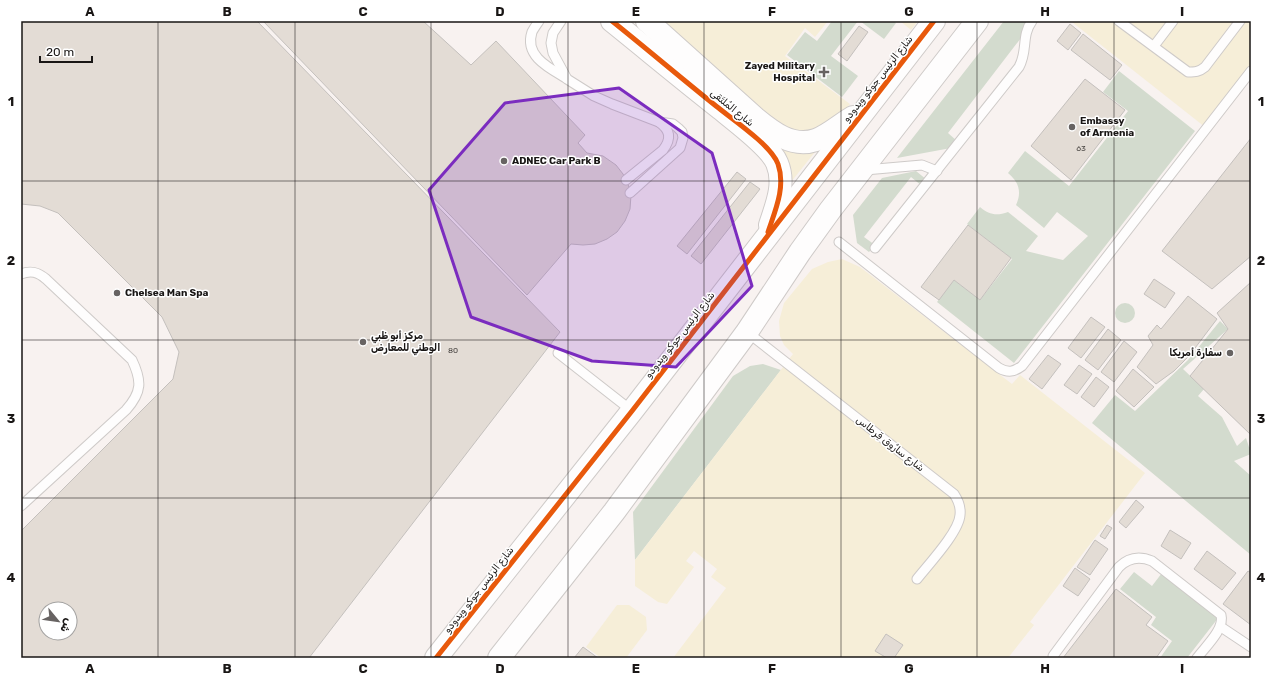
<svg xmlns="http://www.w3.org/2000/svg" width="1272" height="679" viewBox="0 0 1272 679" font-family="Rubik,'Noto Sans Arabic',sans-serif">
<rect width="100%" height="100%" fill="#f8f2f0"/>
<!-- green -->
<g fill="#d3dbce">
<polygon points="832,21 858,21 831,56 858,76 842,97 787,55 805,32 817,41"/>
<polygon points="860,21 893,21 896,23 884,39"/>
<polygon points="1004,21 1034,21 948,133 957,141 951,148 897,158"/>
<path d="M 1119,71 L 1195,131 L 1014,363 L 937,302 L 954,280 L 980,300 L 1012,259 L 967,224 L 980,207 C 989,215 997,216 1008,212 L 1038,236 L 1026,251 L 1063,260 L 1088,236 L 1057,212 L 1044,228 L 1016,205 C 1022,192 1019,182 1008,173 L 1025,151 L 1069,186 L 1128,111 L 1103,92 Z"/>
<polygon points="916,171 927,180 922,186 911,177 864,237 875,245 869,252 857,243 853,215 882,178"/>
<circle cx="1125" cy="313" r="10"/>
<polygon points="1220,321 1228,329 1183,369 1204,389 1198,396 1222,417 1237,446 1246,438 1249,447 1251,448 1251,454 1234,461 1251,476 1251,555 1092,423 1115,395 1135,411 1188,360"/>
<polygon points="763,364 781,370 635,560 633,512 733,376 750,366"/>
<polygon points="1165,569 1222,613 1187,658 1160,658 1172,641 1151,625 1156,617 1120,589 1134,572 1152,586"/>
</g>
<!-- sand -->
<g fill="#f6eed8">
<polygon points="652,21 828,21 815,37 805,28 785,56 850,104 827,134 789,134"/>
<polygon points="900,21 918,21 911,30"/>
<polygon points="1072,21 1251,21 1251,68 1205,127 1072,22"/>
<polygon points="777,144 815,152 791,182"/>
<polygon points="842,259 860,267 1012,384 1020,375 1145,473 1030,622 1034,625 1008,658 673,658 726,588 711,577 717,569 694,551 686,561 694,567 667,604 658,602 635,586 635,560 793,354 784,345 780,336 779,321 784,303 812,269 828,262"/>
<polygon points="617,605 629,605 646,617 647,630 626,658 601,658 586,647"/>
</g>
<!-- building -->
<g fill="#e3dcd5" stroke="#c4c0bd" fill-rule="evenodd">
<path d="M 21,21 L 257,21 L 560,332 L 309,658 L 21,658 L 21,531 L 173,379 L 179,352 L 162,317 L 58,213 L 40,206 L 21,204 ZM 46,609 L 70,609 L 70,633 L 46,633 Z"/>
<polygon points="263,21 423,21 471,65 496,41 585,135 578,143 587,153 603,156 616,165 623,174 628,184 631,195 630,209 625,221 617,232 607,239 595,244 583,245 571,244 527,295"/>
<polygon points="1070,24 1081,33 1068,50 1057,41"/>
<polygon points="859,26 868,32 847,61 838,54"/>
<polygon points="1083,34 1122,65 1110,80 1071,50"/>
<polygon points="1085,79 1125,110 1071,180 1031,146"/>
<polygon points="1251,138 1251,256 1212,289 1162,251"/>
<polygon points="737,172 746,179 687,254 677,246"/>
<polygon points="750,182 760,189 701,264 691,256"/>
<polygon points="968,225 1011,258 980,300 954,280 939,300 921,287"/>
<polygon points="1154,279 1175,293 1165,308 1144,294"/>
<polygon points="1251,282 1251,435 1190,376 1228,329 1217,313"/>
<polygon points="1188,296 1217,319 1189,356 1174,371 1156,384 1137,367 1153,345 1148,336 1157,325 1161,329"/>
<polygon points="1091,317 1105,327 1081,358 1068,348"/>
<polygon points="1108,329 1121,340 1098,370 1085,360"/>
<polygon points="1124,341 1137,352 1114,382 1101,372"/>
<polygon points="1048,355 1061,364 1042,389 1029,379"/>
<polygon points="1079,365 1092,374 1077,394 1064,385"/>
<polygon points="1133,369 1154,387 1134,407 1116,391"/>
<polygon points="1096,377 1109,387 1094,407 1081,397"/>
<polygon points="1136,500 1144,507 1126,528 1119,522"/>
<polygon points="1107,525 1112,528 1105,539 1100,536"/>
<polygon points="1170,530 1191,543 1181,559 1161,546"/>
<polygon points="1095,540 1108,549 1090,575 1077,567"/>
<polygon points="1207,551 1236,573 1222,590 1194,569"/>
<polygon points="1075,568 1090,579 1078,596 1063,586"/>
<polygon points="1248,571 1251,573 1251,625 1223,604"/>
<polygon points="1116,589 1152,617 1146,625 1168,641 1156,658 1126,658 1124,657 1123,658 1063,658"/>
<polygon points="886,634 903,645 894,658 887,658 875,651"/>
<polygon points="583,647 598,658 574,658"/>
</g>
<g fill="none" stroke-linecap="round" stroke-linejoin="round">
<!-- service casing -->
<g stroke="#cecac8" stroke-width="11">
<g id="service">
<path d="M 539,21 C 537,24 534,28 532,32 C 524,56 549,68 566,78"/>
<polyline points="561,21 553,33 551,43 553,53 567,79 594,96 612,104 659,122 673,124 678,128 682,132 683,138 680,148 630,193"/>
<path d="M 1119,21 L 1188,72 C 1195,72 1199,72 1205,67 L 1240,21"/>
<polyline points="1154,46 1173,21"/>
<polyline points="865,170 922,165 937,171"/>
<path d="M 626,180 L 663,150 C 672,138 670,130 659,122"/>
<path d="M 839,242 L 999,368 C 1008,373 1014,372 1022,366 L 1251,71"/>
<path d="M 875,248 L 1019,67 C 1028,51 1021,36 1032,21"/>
<path d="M 21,274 C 31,270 38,272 46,279 L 132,360 C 142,381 142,392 126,410 L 21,506"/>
<path d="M 747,332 L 954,494 C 958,500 961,507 960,515 C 959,532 928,565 917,579"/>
<polyline points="558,353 632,411"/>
<polyline points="1221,627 1251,647"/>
<path d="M 1053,656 L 1119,567 C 1129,557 1140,556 1152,561 L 1221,615 C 1225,629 1205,647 1197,658"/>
</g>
</g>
<!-- tertiary casing -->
<g stroke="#cecac8" stroke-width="24">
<g id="tertiary">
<path d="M 612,21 C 648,50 684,80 721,109 C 736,122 770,146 777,163 C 786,184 776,206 770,225"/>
<path d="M 647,21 L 755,118 C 772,132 792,148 816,140 C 829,135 841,124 853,117"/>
<polyline points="436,658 632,411 934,21"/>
<polyline points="499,658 614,512 747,332 800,252 831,209 977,21"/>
</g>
</g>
<!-- service -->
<use href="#service" stroke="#fefdfd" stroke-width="9"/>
<!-- tertiary -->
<use href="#tertiary" stroke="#fefdfd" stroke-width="22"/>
<!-- cycleway casing -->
<g stroke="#fff" stroke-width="8">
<g id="cycleway">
<path d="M 612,21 C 647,49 681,78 716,106 C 732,119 771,145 778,164 C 786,187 775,211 768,232"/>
<polyline points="436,658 632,411 934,21"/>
</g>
</g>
<!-- cycleway -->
<use href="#cycleway" stroke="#e8590c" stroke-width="5"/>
</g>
<!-- marked area -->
<path fill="#7b2cbf" fill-opacity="0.2" stroke="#7b2cbf" stroke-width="3" stroke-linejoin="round" d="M 619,88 L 712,153 L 752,286 L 676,367 L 592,361 L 471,317 L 429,190 L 505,103 Z"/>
<!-- grid -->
<path fill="none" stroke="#191615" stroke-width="1" stroke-opacity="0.55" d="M 158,21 L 158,658M 295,21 L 295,658M 431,21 L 431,658M 568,21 L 568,658M 704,21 L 704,658M 841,21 L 841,658M 977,21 L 977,658M 1114,21 L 1114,658M 21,181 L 1251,181M 21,340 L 1251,340M 21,498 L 1251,498"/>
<!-- markers -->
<g fill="#676362" stroke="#fff" stroke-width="1.5">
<path d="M822 66h4v4h4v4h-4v4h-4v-4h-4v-4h4z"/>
<circle cx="1072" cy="127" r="4"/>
<circle cx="504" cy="161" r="4"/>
<circle cx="117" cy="293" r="4"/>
<circle cx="363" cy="342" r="4"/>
<circle cx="1230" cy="353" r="4"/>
</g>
<g text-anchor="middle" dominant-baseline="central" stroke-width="3" stroke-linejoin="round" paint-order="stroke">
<!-- number labels -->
<g font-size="8" fill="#4c4845">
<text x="1081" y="148">63</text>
<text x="453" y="350">80</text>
</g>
<!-- poi labels -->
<g font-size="10" font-weight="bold" fill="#191615" stroke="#fff" text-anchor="start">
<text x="815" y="66" text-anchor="end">Zayed Military<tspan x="815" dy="12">Hospital</tspan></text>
<text x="1080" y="121">Embassy<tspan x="1080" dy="12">of Armenia</tspan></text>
<text x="512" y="161">ADNEC Car Park B</text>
<text x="125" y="293">Chelsea Man Spa</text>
<text x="371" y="336">مركز أبو ظبي<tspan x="371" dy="12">الوطني للمعارض</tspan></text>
<text x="1222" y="353" text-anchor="end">سفارة أمريكا</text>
</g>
<!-- street labels -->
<g font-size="10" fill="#191615" stroke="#fff">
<text transform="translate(878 79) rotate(-52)">شارع الرئيس جوكو ويدودو</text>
<text transform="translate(732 108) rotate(39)">شارع المُلتَقى</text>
<text transform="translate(680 335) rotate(-52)">شارع الرئيس جوكو ويدودو</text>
<text transform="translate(890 444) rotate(38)">شارع سارُوق قِرطاس</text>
<text transform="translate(479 590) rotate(-52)">شارع الرئيس جوكو ويدودو</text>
</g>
</g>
<!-- border -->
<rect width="1272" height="679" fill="none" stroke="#ffffff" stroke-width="44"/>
<!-- north arrow -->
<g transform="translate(58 621) rotate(119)"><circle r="19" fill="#ffffff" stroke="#a3a2a1"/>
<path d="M0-3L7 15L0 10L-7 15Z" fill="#676362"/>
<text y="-6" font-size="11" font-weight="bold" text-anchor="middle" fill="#191615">ش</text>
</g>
<!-- scale -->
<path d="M40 56v6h52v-6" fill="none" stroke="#191615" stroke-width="2"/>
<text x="46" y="56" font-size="12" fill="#191615" stroke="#ffffff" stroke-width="3" paint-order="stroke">20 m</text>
<rect x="22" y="22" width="1228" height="635" fill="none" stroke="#191615" stroke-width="1.5"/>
<g font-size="13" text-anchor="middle" font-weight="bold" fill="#191615">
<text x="90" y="16">A</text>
<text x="227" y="16">B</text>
<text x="363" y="16">C</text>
<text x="500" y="16">D</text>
<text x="636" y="16">E</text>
<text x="772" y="16">F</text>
<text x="909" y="16">G</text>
<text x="1045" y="16">H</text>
<text x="1182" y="16">I</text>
<text x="11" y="106">1</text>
<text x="1261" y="106">1</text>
<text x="11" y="265">2</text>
<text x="1261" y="265">2</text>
<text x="11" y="423">3</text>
<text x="1261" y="423">3</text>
<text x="11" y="582">4</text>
<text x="1261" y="582">4</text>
<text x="90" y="673">A</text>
<text x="227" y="673">B</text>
<text x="363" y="673">C</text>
<text x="500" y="673">D</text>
<text x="636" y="673">E</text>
<text x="772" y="673">F</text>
<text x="909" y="673">G</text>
<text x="1045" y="673">H</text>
<text x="1182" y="673">I</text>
</g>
</svg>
